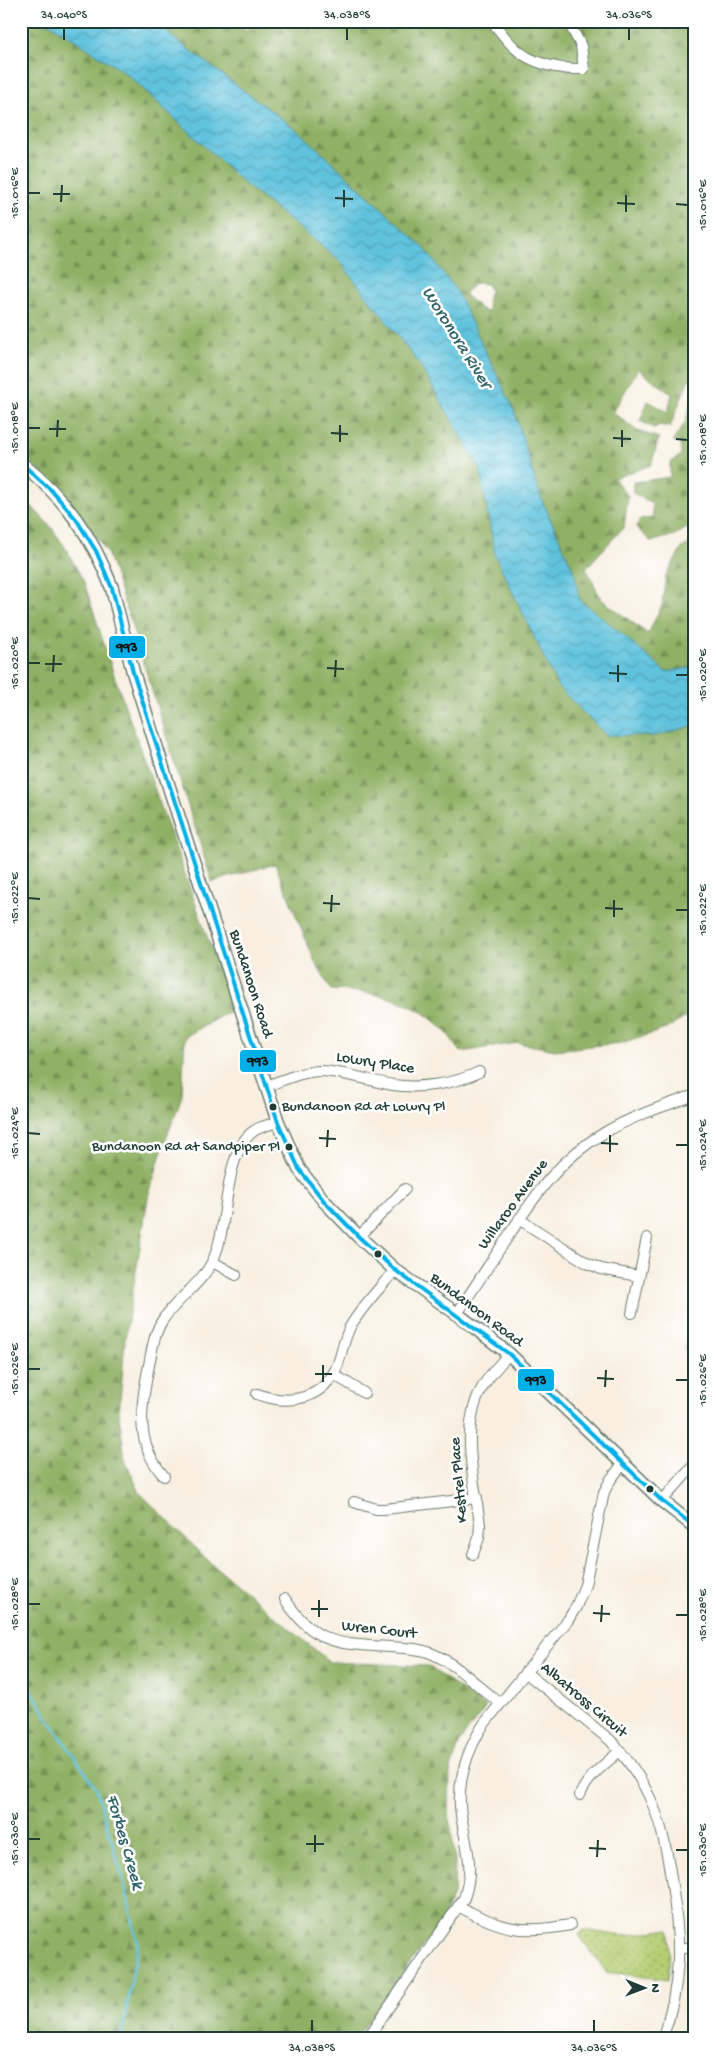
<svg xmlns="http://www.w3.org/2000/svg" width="716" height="2060" viewBox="0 0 716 2060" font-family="'Gochi Hand',sans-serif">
<defs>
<pattern id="grass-dots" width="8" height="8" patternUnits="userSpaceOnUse" patternTransform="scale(1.25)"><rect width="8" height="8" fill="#b5ce73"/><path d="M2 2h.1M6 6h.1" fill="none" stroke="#93a85f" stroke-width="1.8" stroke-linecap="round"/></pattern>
<pattern id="forest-firs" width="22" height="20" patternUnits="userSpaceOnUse" patternTransform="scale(1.25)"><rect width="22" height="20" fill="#90b165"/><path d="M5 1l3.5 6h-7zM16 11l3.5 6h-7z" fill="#759154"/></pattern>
<pattern id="water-waves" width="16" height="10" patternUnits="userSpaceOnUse" patternTransform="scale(1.25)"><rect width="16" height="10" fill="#60c3de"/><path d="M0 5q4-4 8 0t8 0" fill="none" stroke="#4fa0b5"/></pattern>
</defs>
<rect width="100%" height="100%" fill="#fff"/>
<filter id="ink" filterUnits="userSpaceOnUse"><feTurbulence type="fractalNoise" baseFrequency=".02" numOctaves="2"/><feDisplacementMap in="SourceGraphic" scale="10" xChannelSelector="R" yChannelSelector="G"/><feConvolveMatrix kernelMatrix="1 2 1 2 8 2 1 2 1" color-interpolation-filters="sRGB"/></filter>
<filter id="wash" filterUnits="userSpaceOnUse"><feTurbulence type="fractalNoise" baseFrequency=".0096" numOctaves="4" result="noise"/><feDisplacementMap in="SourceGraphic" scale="20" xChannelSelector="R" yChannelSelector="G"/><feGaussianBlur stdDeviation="1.12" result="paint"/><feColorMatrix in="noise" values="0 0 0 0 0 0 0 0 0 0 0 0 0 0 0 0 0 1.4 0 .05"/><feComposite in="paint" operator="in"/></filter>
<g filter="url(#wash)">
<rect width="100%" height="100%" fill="#f8efe0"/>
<!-- grass -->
<polygon fill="url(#grass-dots)" stroke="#6a8654" points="669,1929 670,1952 668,1980 606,1972 579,1935 583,1930 624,1936"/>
<!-- forest -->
<g fill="url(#forest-firs)" stroke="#58774c" fill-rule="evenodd">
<path d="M 21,21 L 46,21 L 127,74 L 247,186 L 337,258 L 418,362 L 480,468 L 495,555 L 558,687 L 606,735 L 656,736 L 695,725 L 695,1012 L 666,1029 L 621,1043 L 555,1050 L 518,1043 L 461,1052 C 455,1044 449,1035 442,1028 C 411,998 371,991 331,990 L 315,962 L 275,864 L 212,882 L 130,620 L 107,552 L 64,493 L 21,454 Z"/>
<path d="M 155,21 L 233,21 L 238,24 L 242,21 L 244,31 L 248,28 L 248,21 L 695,21 L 695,381 L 689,379 L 670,427 L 660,425 L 654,428 L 640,421 L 648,401 L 668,412 L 672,394 L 638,369 L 613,412 L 637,431 L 659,438 L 651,465 L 614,478 L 628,496 L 624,527 L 586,568 L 601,599 L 648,634 L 662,605 L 666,575 L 682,548 L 695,540 L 695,667 L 665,672 L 628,639 L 579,599 L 575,574 L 539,493 L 514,410 L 426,250 L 302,134 L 172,37 ZM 476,283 L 487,284 L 490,290 L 487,302 L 489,310 L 485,312 L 465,295 L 466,291 Z"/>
<polygon points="695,389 695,524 674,535 651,542 636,527 640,519 653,518 652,503 633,493 633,482 670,477 670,463 681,455 680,444 673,441 685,423"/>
<polygon points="21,495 51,527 65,547 84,582 114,675 233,1009 185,1037 182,1096 162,1150 148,1198 125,1339 119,1415 125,1460 140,1493 212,1564 330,1662 428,1666 486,1707 460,1741 450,1772 449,1813 455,1860 454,1893 443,1918 355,2039 21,2039"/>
</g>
<!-- park -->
<polygon fill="#b5ce73" stroke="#6a8654" points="695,1303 695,1359 685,1349"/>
<!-- water -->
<polygon fill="url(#water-waves)" stroke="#408089" points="46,21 155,21 172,37 302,134 426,250 457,292 514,410 539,493 575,574 579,599 628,639 665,672 695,667 695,725 656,736 606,735 558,687 495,555 480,468 418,362 337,258 247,186 127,74"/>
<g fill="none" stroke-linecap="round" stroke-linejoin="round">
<!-- stream -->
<polyline stroke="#60c3de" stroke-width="2.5" points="21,1671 49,1720 96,1788 124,1883 138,1944 121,2039"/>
</g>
</g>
<g filter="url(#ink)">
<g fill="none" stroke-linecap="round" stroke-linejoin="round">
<!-- minor casing -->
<g stroke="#6b7b70" stroke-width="12">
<g id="minor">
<path d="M 492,21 C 499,30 506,40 515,48 C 531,64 561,70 584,69 L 581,46 L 568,21"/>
<path d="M 266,1086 C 284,1080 303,1071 321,1071 C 345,1072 370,1081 393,1085 C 420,1089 455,1084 479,1072"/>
<polyline points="519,1219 587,1263 601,1269 638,1276"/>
<polyline points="359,1237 405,1189"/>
<polyline points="213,1262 236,1275"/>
<polyline points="632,1313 647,1238"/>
<path d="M 457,1314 C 472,1290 488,1267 503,1244 C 533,1199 556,1161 604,1133 C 632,1116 664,1106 695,1095"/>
<polyline points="333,1374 364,1393"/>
<path d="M 257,1394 C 290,1406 324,1400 338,1364 C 342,1352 344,1339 350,1327 C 362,1306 380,1288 395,1270"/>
<path d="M 164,1476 C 134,1443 141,1405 149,1365 C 152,1350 154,1334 162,1321 C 176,1299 202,1284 213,1260 C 229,1227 223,1158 250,1134 C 257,1127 268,1125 278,1122"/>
<polyline points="662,1501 695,1464"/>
<polyline points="354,1502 376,1509 385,1509 477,1498"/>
<path d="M 473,1554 L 479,1538 L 480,1525 C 475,1481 459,1429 482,1388 C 489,1375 499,1365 509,1354"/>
<path d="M 285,1599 C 315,1646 340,1644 390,1647 C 403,1648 416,1648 428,1652 C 455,1662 477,1686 500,1703"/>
<path d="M 525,1672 L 610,1740 C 652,1784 664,1826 672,1885 C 681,1941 682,1984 662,2039"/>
<path d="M 580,1795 C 588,1776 605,1764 620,1751"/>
<path d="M 460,1907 C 503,1930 522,1934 570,1925"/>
<polyline points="679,1948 695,1948"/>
<path d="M 367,2039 L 464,1898 C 475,1866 466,1847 461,1815 C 456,1783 467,1750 484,1724 L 568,1620 L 576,1607 L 585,1585 L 604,1492 L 611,1479 L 623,1464"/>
<polyline points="608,2039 622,2037 637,2039"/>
</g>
</g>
<!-- tertiary casing -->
<g stroke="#6b7b70" stroke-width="15">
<path id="tertiary" d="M 21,463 C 65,498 92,535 112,588 L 133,672 L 170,790 L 278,1122 L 299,1169 L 324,1201 L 359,1237 L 395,1270 L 457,1314 L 509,1354 L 662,1501 L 695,1527"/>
</g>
<!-- minor -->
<use href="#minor" stroke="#fff" stroke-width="10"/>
<!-- tertiary -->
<use href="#tertiary" stroke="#fff" stroke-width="12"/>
<!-- bus-1 casing -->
<g stroke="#fff" stroke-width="8">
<polyline id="bus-1" points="21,463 51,490 76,519 96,551 112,588 133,672 278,1122 299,1169 324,1201 359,1237 395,1270 509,1354 662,1501 695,1527"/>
</g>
<!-- bus-1 -->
<use href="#bus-1" stroke="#02afe6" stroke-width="4"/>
</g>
</g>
<!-- ticks -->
<path fill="none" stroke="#1f3d34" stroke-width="2" d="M 64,40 L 64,28M 347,40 L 347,28M 629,40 L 629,28M 28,193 L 40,193M 53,194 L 70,194M 335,198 L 353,199M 61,202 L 62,185M 617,203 L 635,204M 676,204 L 688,205M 344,207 L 344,190M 626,212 L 626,195M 28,428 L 40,428M 49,429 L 66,429M 331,433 L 348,434M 57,437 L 58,420M 613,438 L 631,439M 676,439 L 688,440M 340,442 L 340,425M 622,447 L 622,430M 28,663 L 40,663M 45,664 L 62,664M 327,668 L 344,669M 53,672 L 54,655M 609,673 L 627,674M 676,675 L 688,675M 335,677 L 336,660M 618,682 L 618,665M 28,898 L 40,899M 323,903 L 340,904M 605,908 L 623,909M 676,910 L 688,910M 331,912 L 332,895M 614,917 L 614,900M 28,1133 L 40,1134M 319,1138 L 336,1139M 601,1143 L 618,1144M 676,1145 L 688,1145M 327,1147 L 328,1130M 610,1152 L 610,1135M 28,1369 L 40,1369M 315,1374 L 332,1374M 597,1378 L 614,1379M 676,1380 L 688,1380M 323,1382 L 323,1365M 605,1387 L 606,1370M 28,1604 L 40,1604M 311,1609 L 328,1609M 593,1613 L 610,1614M 676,1615 L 688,1615M 319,1617 L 319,1600M 601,1622 L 602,1605M 28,1839 L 40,1839M 306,1844 L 324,1844M 589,1848 L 606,1849M 676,1850 L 688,1850M 315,1852 L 315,1835M 597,1857 L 598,1840M 312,2032 L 312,2020M 594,2032 L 594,2020"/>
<!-- markers -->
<g fill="#1f3d34" stroke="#fff" stroke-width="2">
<circle cx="273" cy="1107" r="4.5"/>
<circle cx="289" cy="1147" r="4.5"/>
<circle cx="378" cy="1254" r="4.5"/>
<circle cx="650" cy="1489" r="4.5"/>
</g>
<g text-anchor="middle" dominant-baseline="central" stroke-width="5" stroke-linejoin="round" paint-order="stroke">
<!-- bus labels -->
<g font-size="15" fill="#1f3d34" stroke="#fff" text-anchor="start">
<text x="282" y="1107">Bundanoon Rd at Lowry Pl</text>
<text x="280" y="1147" text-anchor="end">Bundanoon Rd at Sandpiper Pl</text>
</g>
<!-- street labels -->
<g font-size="16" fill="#1f3d34" stroke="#fff">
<text transform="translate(250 984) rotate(72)">Bundanoon Road</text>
<text transform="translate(375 1064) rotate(9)">Lowry Place</text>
<text transform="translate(514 1205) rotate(-54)">Willaroo Avenue</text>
<text transform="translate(476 1311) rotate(37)">Bundanoon Road</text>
<text transform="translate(460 1480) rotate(-95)">Kestrel Place</text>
<text transform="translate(379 1631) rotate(6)">Wren Court</text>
<text transform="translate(583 1701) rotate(40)">Albatross Circuit</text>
</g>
<!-- water labels -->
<g font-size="18" font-style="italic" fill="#326567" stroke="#fff">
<text transform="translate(456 338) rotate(58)">Woronora River</text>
<text transform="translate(124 1842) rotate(74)">Forbes Creek</text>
</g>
</g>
<g stroke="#fff" stroke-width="2">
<rect x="108" y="635" width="38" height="24" rx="5" fill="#02afe6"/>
<rect x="239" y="1049" width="38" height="24" rx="5" fill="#02afe6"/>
<rect x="517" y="1368" width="38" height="24" rx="5" fill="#02afe6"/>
</g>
<g font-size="14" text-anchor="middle" font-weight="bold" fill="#111">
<text x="127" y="651">993</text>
<text x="258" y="1065">993</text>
<text x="536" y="1384">993</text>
</g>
<!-- margin -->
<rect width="716" height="2060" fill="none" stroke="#fff" stroke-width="55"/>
<!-- north arrow -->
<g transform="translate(644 1988) rotate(91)" stroke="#ffffff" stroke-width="4" paint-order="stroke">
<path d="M0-4L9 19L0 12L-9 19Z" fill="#1f3d34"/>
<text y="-8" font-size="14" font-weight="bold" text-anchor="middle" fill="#1f3d34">N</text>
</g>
<rect x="28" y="28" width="660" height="2004" fill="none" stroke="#1f3d34" stroke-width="2"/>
<g font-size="12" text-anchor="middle" fill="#1f3d34">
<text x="64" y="18">34.040°S</text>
<text x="347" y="18">34.038°S</text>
<text x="629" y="18">34.036°S</text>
<text transform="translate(14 193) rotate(-90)" y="4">151.016°E</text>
<text transform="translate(702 205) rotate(-90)" y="4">151.016°E</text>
<text transform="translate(14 428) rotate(-90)" y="4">151.018°E</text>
<text transform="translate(702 440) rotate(-90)" y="4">151.018°E</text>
<text transform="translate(14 663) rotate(-90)" y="4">151.020°E</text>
<text transform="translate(702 675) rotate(-90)" y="4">151.020°E</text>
<text transform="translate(14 898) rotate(-90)" y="4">151.022°E</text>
<text transform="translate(702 910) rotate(-90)" y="4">151.022°E</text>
<text transform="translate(14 1133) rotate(-90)" y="4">151.024°E</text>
<text transform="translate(702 1145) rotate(-90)" y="4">151.024°E</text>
<text transform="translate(14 1369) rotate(-90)" y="4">151.026°E</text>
<text transform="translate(702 1380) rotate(-90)" y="4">151.026°E</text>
<text transform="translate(14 1604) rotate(-90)" y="4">151.028°E</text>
<text transform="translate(702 1615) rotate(-90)" y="4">151.028°E</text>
<text transform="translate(14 1839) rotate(-90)" y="4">151.030°E</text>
<text transform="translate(702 1850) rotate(-90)" y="4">151.030°E</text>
<text x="312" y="2051">34.038°S</text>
<text x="594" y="2051">34.036°S</text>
</g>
</svg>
